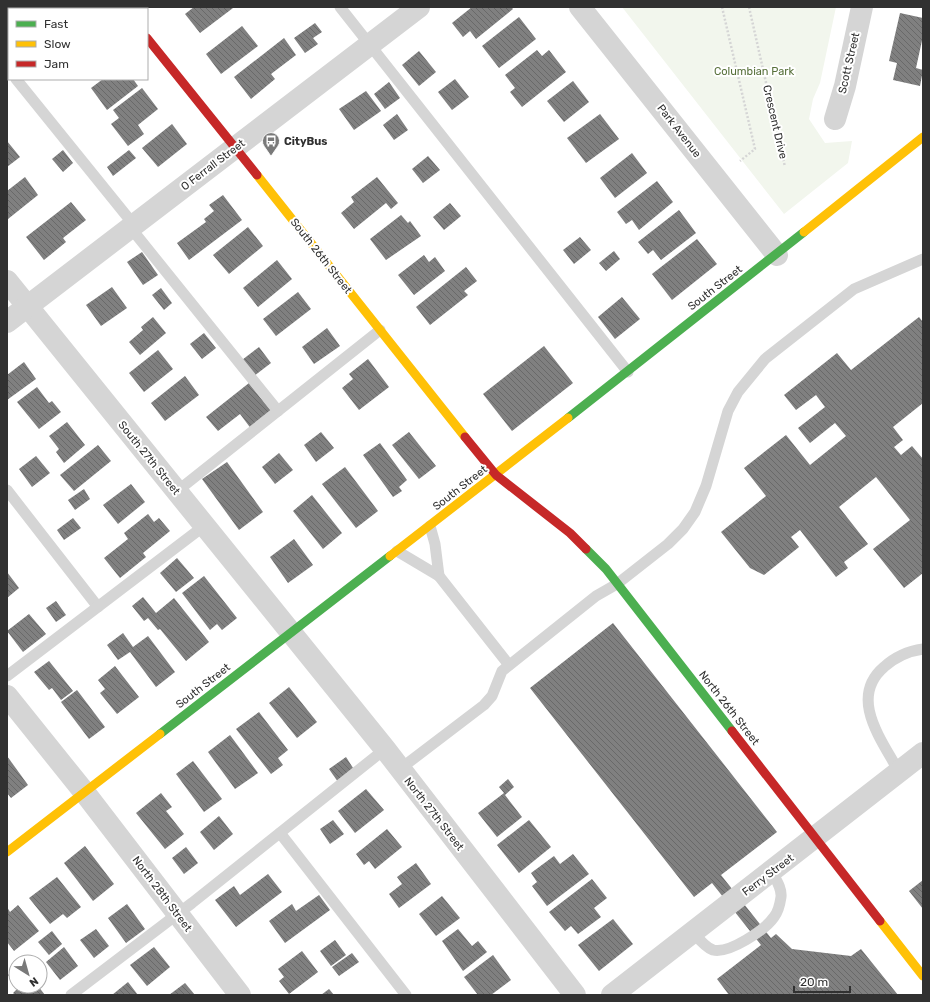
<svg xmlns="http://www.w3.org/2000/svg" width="930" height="1002" viewBox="0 0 930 1002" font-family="Rubik,sans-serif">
<defs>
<pattern id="building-back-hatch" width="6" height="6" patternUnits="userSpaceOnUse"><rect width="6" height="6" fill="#808080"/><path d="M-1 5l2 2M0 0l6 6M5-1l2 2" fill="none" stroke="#696969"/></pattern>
</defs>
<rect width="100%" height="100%" fill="#fff"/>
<!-- green -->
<polygon fill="#f2f6ed" points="622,7 836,7 820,83 813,99 809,119 825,143 852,141 848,163 784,214"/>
<!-- building -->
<g fill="url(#building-back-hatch)">
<polygon points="61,7 78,7 80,9 59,9"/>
<polygon points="194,7 232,7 233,8 200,33 185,14"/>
<polygon points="472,7 511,7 513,9 476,39 470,31 463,37 452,23"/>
<polygon points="900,13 923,18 923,36 916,68 923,70 920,86 893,80 897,63 889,61"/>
<polygon points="519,17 536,39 499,68 482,46"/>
<polygon points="315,23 322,32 313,38 318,44 305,53 294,38"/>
<polygon points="242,26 258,46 221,74 206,54"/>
<polygon points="284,38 296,55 271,74 275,79 251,99 234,77"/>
<polygon points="537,50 542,56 549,50 566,72 522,107 510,92 515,88 505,75"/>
<polygon points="419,51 436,72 419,86 402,65"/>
<polygon points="103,79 133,79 138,86 107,110 91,88"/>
<polygon points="455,79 469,97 452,110 438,92"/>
<polygon points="573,81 589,102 564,122 547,101"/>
<polygon points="389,82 400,98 385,109 374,94"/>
<polygon points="142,88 158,109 138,125 144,134 128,146 111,124 119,118 113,110"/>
<polygon points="366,91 381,111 354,130 339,109"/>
<polygon points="397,114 408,130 394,140 383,125"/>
<polygon points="600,114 619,139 586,163 567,138"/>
<polygon points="172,124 187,144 158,167 142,148"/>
<polygon points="7,141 20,157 7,167"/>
<polygon points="63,150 73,163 63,172 52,159"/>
<polygon points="129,150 136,158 113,176 107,167"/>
<polygon points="632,153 647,173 615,198 600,178"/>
<polygon points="428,156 440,170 423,183 412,169"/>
<polygon points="25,177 38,195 8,219 7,191"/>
<polygon points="377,177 398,203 391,209 386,203 354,229 341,213 354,202 351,197"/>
<polygon points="657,181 673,202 639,230 632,220 626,224 617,212"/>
<polygon points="223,195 242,220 189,260 177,243 206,222 204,219 214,211 209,205"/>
<polygon points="71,202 86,220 63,238 66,242 44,260 26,237"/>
<polygon points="450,203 461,216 444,230 433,217"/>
<polygon points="679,210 696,233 661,260 653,250 648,254 638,242"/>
<polygon points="401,215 408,223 410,221 421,236 386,260 370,239"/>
<polygon points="248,227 263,246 229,274 213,255"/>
<polygon points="580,237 591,250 574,264 563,250"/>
<polygon points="697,239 717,264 672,300 652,274"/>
<polygon points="614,251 620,259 606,271 599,263"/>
<polygon points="142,252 158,275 143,285 127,262"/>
<polygon points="424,255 429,262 435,257 445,271 414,295 398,275"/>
<polygon points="277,260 292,279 258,307 243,288"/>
<polygon points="466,267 477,281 464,291 468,295 430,325 416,307"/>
<polygon points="112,287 127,308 101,326 86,305"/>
<polygon points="161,288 172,303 164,310 152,295"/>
<polygon points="298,292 311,309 276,336 263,319"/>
<polygon points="622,297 640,319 615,339 598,317"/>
<polygon points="153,317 166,333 140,355 129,342 143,330 141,327"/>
<polygon points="919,317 923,322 923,403 893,427 903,440 894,447 901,455 912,446 923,459 923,573 904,588 873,549 910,520 876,477 839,507 868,544 844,562 848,568 836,577 800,530 791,537 799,547 764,575 750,568 721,532 766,496 744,468 786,435 810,465 846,436 835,423 810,443 798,428 825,407 816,395 796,410 784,395 837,353 851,370"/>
<polygon points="327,328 340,346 314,364 302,347"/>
<polygon points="204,333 216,348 202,359 190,344"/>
<polygon points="544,346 573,383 512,431 483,394"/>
<polygon points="259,347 271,363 254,376 242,360"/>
<polygon points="158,350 173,369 144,392 129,373"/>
<polygon points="368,359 389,387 359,410 342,388 353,379 349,374"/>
<polygon points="24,362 36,379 7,400 7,375"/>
<polygon points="185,376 199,395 165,421 151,403"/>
<polygon points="249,383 273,413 252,430 240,414 218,431 206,417"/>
<polygon points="37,387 49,403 52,401 61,412 39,429 17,402"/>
<polygon points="67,422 85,445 64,463 56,452 59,449 49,436"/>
<polygon points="321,432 334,448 316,462 304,445"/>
<polygon points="409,432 436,466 419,479 392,445"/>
<polygon points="380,443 407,480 399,487 402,491 393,497 363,455"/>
<polygon points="98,445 111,461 74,491 60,475"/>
<polygon points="279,453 293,470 275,484 262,467"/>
<polygon points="36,456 50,473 32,487 19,469"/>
<polygon points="227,462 263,512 239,530 202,479"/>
<polygon points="345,467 378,511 356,528 322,484"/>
<polygon points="131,484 145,502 118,524 103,505"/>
<polygon points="84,489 90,499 75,510 68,500"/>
<polygon points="312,495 342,533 323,549 293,511"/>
<polygon points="148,514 154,522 159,518 170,531 143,553 146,557 120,578 104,558 128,539 124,533"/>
<polygon points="73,518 81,528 64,540 57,530"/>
<polygon points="294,539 313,565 288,583 270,557"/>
<polygon points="177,558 194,578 176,592 160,573"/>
<polygon points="7,572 19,588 7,598"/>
<polygon points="204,576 237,618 222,630 217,624 210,630 182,593"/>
<polygon points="143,597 156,613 174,598 209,642 186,661 160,629 158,630 148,618 144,621 132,606"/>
<polygon points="56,601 66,615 56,622 46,608"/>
<polygon points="29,614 46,634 23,652 7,631"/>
<polygon points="613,623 777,832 721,875 771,938 776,934 792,949 851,956 861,949 898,995 729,995 717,979 761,945 712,883 694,897 530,688"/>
<polygon points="123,633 133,647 148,636 175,672 156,687 130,652 118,660 107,645"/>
<polygon points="49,661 73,691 61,700 52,688 49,690 34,672"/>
<polygon points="115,666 139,697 117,714 100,693 105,689 98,680"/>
<polygon points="289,687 317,722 297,738 269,703"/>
<polygon points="77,690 105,727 89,739 61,702"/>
<polygon points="259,712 288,750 278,758 283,765 271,774 236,729"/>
<polygon points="230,735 258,773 235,789 208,752"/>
<polygon points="7,756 28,785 11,798 7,793"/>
<polygon points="346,757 355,771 338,782 329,769"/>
<polygon points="193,761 222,799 204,812 176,774"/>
<polygon points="508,779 514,787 505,795 522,817 497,837 478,813 504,793 499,787"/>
<polygon points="366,789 384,810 355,833 338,811"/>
<polygon points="161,793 172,807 166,811 184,834 165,849 136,813"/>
<polygon points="219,816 233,834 214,850 200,832"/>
<polygon points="333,820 344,834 330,844 320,829"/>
<polygon points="529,820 551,847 519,873 497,845"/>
<polygon points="387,829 402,847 375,869 369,861 364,865 356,854"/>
<polygon points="85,846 114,884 93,901 64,863"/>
<polygon points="186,847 198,863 184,874 172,858"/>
<polygon points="573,854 589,874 547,906 532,886 537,882 531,873 554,856 560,864"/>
<polygon points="416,863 431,884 399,908 389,894 402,884 397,877"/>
<polygon points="268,874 282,892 236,927 215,900 234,886 240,895"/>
<polygon points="57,877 81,907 67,918 63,914 50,924 29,898"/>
<polygon points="592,879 607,898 594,908 601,917 578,934 571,926 565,931 549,912"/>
<polygon points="923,880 923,909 909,891"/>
<polygon points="319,895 330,910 285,943 269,921 292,904 296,911"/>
<polygon points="442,896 460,918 436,936 419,914"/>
<polygon points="127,904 145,929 126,943 108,918"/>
<polygon points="18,905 39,931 14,951 7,942 7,907 10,912"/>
<polygon points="613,919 633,944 599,971 578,945"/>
<polygon points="96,929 109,946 94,958 80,940"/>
<polygon points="458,929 472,946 478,941 487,952 463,971 442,941"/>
<polygon points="52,931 62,944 49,955 38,942"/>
<polygon points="335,940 346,955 331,966 320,951"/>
<polygon points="64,947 78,966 60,980 46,962"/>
<polygon points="154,947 170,967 147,986 130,965"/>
<polygon points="302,951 318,972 289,994 279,981 284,977 278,969"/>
<polygon points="352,953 359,962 339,976 332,967"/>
<polygon points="493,955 511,980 491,995 478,995 464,977"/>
<polygon points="16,969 16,985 8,975"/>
<polygon points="128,982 138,995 112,995"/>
<polygon points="185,983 195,995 169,995"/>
<polygon points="16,986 38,986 45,995 15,995 13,993 18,988"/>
<polygon points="329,989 334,995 321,995"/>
</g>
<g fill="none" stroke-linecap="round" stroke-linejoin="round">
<!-- path -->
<g stroke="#d5d5d5" stroke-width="2.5" stroke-dasharray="2 2" stroke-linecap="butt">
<polyline points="722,7 755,149 740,161"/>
<polyline points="749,7 785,167"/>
</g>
<!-- lane -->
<g stroke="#d5d5d5" stroke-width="11">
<polyline points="340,7 628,372"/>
<polyline points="7,68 9,71"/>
<polyline points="16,79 134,225"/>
<polyline points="130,227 278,411"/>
<polyline points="7,490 98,607"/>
<polyline points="176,492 380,330"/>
<polyline points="397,551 439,576 435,544 430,526"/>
<polyline points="439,576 509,665"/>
<polyline points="7,676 204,526"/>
<polyline points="400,769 484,705 492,696 502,671 596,596 617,584 668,544 683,529 695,512 706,486 728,411 738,392 765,359 854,289 923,259"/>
<path d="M 899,772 C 882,740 848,698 884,667 C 895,657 909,651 923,649"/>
<polyline points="280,833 406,995"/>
<path d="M 693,932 C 698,938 705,947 713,950 C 729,954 765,930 774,917 C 778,912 780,904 781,897 C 782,888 776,880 772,872"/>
<polyline points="71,995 192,903 385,749"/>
</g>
<!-- street -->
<g stroke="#d5d5d5" stroke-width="22">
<polyline points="122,7 124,9"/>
<polyline points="580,7 777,255"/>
<polyline points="835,119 845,86 862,7"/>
<polyline points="7,281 385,749 575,995"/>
<polyline points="7,322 419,7"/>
<polyline points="7,696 85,793 240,995"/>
<polyline points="612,995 923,753"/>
</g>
<!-- fast -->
<g stroke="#4caf50" stroke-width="9">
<polyline points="568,418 804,232"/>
<polyline points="586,549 606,569 732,731"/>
<polyline points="160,734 390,556"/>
</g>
<!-- slow -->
<g stroke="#ffc107" stroke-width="9">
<polyline points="257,175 465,437"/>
<polyline points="804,232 923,137"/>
<polyline points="390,556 568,418"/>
<polyline points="7,852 160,734"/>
<polyline points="880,921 923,976"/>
</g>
<!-- jam -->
<g stroke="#c62828" stroke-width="9">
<polyline points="147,38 257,175"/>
<polyline points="465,437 496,475 570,533 586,549"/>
<polyline points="732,731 880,921"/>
</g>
</g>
<!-- icons -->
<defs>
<g id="bus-pin" transform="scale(0.9)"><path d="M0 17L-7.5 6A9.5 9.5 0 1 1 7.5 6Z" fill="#797979" stroke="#fff"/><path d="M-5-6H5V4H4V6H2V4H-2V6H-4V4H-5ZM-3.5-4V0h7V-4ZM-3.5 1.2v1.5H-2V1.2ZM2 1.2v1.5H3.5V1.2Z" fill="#fff"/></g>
</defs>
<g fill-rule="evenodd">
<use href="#bus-pin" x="271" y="141"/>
</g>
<g text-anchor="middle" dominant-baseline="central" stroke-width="4" stroke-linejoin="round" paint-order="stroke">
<!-- street labels -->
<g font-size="11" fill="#313131" stroke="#fff">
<text transform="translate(849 63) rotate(-77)">Scott Street</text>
<text transform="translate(775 122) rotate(77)">Crescent Drive</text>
<text transform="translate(679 131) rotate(52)">Park Avenue</text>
<text transform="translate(213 165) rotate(-37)">O Ferrall Street</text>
<text transform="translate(321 256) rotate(52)">South 26th Street</text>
<text transform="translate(715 288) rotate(-38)">South Street</text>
<text transform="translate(149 458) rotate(51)">South 27th Street</text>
<text transform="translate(460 488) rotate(-38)">South Street</text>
<text transform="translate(203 686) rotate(-38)">South Street</text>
<text transform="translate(729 708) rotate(52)">North 26th Street</text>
<text transform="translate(434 814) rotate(52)">North 27th Street</text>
<text transform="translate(768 875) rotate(-37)">Ferry Street</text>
<text transform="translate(162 894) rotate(53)">North 28th Street</text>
</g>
<!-- park labels -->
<g font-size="11" fill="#57703a" stroke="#fff">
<text x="754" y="71">Columbian Park</text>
</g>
<!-- poi labels -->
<g font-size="11" font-weight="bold" fill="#313131" stroke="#fff" text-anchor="start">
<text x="284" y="141">CityBus</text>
</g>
</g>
<!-- border -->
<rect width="930" height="1002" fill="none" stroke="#313131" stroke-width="16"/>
<!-- legend -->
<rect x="8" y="8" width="140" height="72" fill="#ffffff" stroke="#adadad"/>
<rect x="16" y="21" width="20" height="6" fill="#4caf50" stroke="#adadad"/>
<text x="44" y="28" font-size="12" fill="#313131">Fast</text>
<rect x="16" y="41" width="20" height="6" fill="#ffc107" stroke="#adadad"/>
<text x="44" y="48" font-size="12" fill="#313131">Slow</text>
<rect x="16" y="61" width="20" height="6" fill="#c62828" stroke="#adadad"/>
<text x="44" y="68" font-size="12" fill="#313131">Jam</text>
<!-- north arrow -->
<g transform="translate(28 974) rotate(143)"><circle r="19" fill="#ffffff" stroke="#adadad"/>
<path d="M0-3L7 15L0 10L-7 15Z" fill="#797979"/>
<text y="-6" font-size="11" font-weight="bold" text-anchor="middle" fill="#313131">N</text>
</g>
<!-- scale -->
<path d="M794 986v6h56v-6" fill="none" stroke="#313131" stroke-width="2"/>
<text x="800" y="986" font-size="12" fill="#313131" stroke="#ffffff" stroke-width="3" paint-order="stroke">20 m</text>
</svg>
